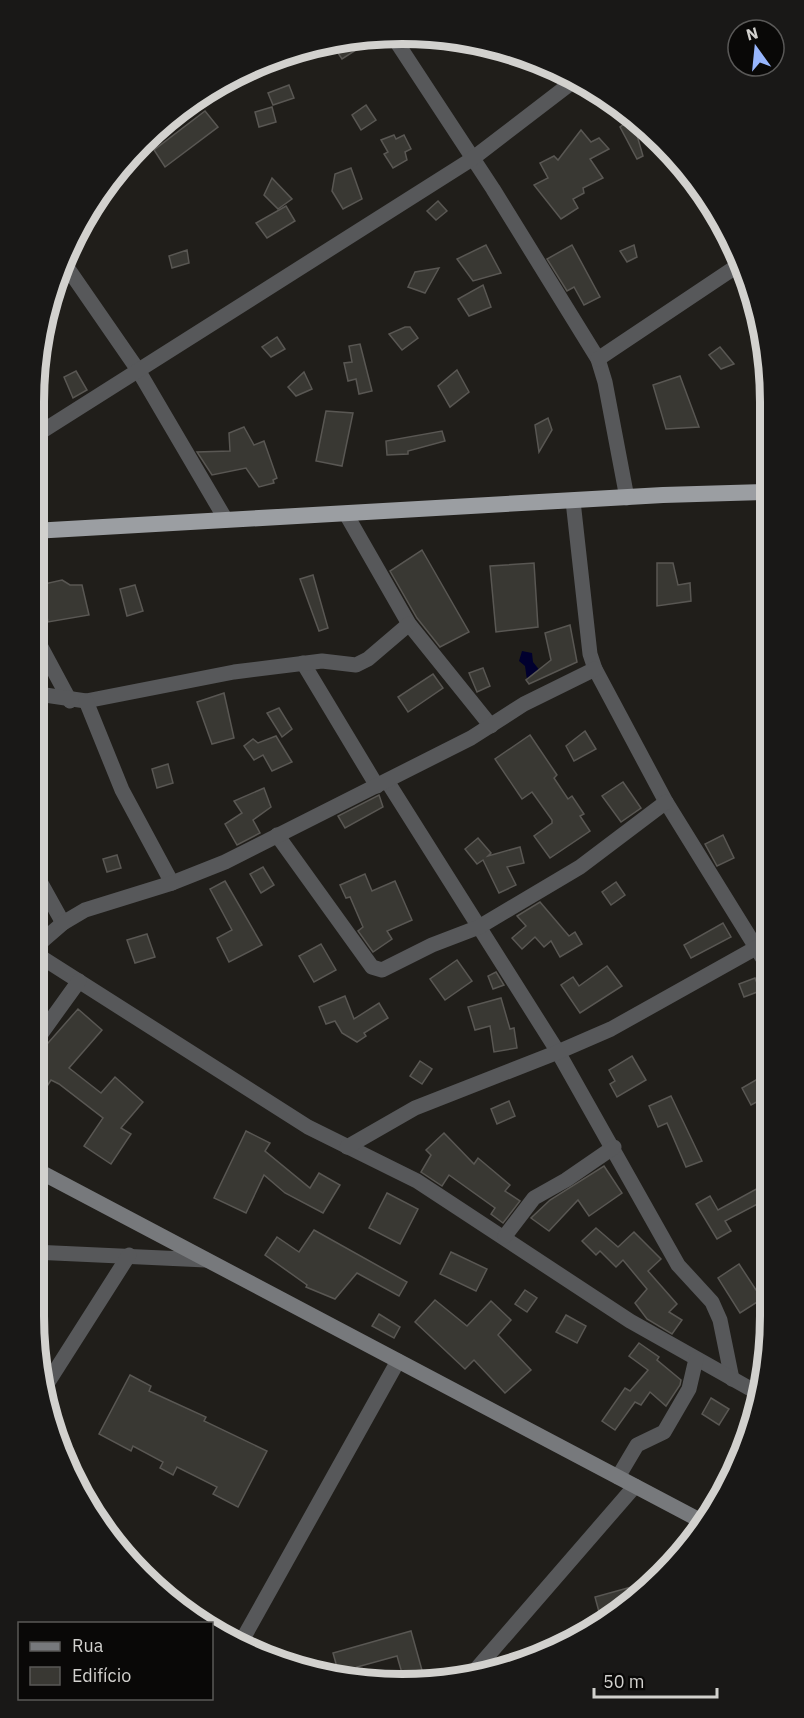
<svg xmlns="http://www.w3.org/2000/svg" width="804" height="1718" viewBox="0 0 804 1718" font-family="'IBM Plex Sans',sans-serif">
<rect width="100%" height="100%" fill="#201e1a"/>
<!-- water -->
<polygon fill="#01002e" points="522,651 532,653 533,662 541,672 527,680 525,666 519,661"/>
<!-- building -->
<g fill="#393833" stroke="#595753" stroke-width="1.5">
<polygon points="373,39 342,59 334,47"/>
<polygon points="289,85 294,98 273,105 268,93"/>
<polygon points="366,105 376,120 361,130 352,115"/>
<polygon points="272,107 276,122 259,127 255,112"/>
<polygon points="205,111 218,127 165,167 154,150"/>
<polygon points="632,118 643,156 637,159 620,127"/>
<polygon points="581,130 591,142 599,138 609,149 590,159 603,178 583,188 584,193 573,199 578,208 561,219 534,185 548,178 540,163 554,156 558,160"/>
<polygon points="394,135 396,139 404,135 411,149 405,152 407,160 393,168 384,154 388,152 381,140"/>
<polygon points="351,168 362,199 343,209 332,191 335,174"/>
<polygon points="272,178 292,199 278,209 264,195"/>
<polygon points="438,201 447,211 436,220 427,211"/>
<polygon points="286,206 295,221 267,238 256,223"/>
<polygon points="486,245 501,273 473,281 457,259"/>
<polygon points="572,245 600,297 584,305 574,287 567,291 547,259"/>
<polygon points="634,245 637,257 627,262 620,251"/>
<polygon points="187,250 189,263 172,268 169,256"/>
<polygon points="439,268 425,293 408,287 415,272"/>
<polygon points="483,285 491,307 469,316 458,299"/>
<polygon points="405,327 410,327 418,338 402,350 389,334"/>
<polygon points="277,337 285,349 271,357 262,347"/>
<polygon points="360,344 372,391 359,394 356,379 348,381 344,363 352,362 349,346"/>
<polygon points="720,347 734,364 721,369 709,355"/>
<polygon points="457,370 469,392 450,407 438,386"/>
<polygon points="76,371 87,390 73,398 64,377"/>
<polygon points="304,372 312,389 296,396 288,387"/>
<polygon points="680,376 699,427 666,429 653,385"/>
<polygon points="326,411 353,413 342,466 316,461"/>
<polygon points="548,418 552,430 539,452 535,425"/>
<polygon points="244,427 254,445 264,441 277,478 273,480 274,483 259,487 246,468 212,475 197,452 230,451 229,433"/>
<polygon points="442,431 445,441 408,451 408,454 387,455 386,441"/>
<polygon points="422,550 469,632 440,647 417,618 390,571"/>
<polygon points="534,563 538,627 496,632 490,566"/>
<polygon points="657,563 673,563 678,585 690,583 691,601 657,606"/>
<polygon points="313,575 328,628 319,631 300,579"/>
<polygon points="62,580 70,585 82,585 89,615 48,622 43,596 44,584"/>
<polygon points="135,585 143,611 127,616 120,589"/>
<polygon points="570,625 577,662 529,684 526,680 551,660 545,633"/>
<polygon points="483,668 490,686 477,692 469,673"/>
<polygon points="433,674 443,688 408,712 398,697"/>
<polygon points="224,693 234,738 212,744 197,702"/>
<polygon points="279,708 292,729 282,737 267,713"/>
<polygon points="585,731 596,749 574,761 566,746"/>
<polygon points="530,735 557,775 554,778 568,799 572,796 584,814 580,816 590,831 550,858 534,836 552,823 552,820 532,792 522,799 495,759"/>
<polygon points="276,736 292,762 272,771 263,755 254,760 244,746 253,739 258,743"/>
<polygon points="168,764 173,783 157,788 152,769"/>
<polygon points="623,782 641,808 621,822 602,796"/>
<polygon points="264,788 271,807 253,820 260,833 237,845 225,824 242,813 234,801"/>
<polygon points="379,795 383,807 345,828 338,816"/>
<polygon points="723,835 734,858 717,866 705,844"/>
<polygon points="478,838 491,853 488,856 520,847 524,863 507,867 516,885 499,893 483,860 477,864 465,849"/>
<polygon points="117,855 121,868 107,872 103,859"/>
<polygon points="263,867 274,885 261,893 250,874"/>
<polygon points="365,874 372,891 395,881 412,920 387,931 392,939 373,952 358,931 363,927 350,897 346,898 340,885"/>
<polygon points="225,881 262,945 229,962 217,938 232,930 210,889"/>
<polygon points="616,882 625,895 611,905 602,892"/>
<polygon points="540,902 569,936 575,932 582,944 560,957 551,941 544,947 535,937 522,949 512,938 526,926 517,916"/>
<polygon points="723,923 731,937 691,958 684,945"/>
<polygon points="147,934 155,957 135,963 127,940"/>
<polygon points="321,944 336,970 314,982 299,956"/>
<polygon points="457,960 472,981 445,1000 430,979"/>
<polygon points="607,966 622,986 580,1013 561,985 573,977 579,986"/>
<polygon points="496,972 504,985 493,989 488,976"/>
<polygon points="755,978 760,991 744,997 739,984"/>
<polygon points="345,996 354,1019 379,1003 388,1018 364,1033 366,1036 357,1042 342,1033 335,1021 326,1024 319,1007"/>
<polygon points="501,998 510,1029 514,1028 517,1048 494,1052 490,1026 475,1030 468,1007"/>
<polygon points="78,1009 102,1030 69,1068 101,1093 115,1077 143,1102 121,1128 131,1134 111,1164 84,1146 103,1118 59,1084 51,1080 33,1108 33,1055 41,1051"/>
<polygon points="632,1056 646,1080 617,1097 610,1084 615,1081 609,1070"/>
<polygon points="420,1061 432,1069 422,1084 410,1076"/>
<polygon points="761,1077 770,1095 751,1105 742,1088"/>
<polygon points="671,1096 702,1161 686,1167 667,1123 658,1127 649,1106"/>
<polygon points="509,1101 515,1116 497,1124 491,1109"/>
<polygon points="246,1131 270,1143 265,1151 310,1188 319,1173 340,1185 323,1213 285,1193 264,1175 246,1213 214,1198"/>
<polygon points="444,1133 474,1164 478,1158 510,1185 505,1191 520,1201 503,1223 491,1214 495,1208 449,1175 442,1186 421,1172 431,1155 426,1150"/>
<polygon points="604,1166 622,1193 589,1216 578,1200 549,1231 531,1218 550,1200"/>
<polygon points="771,1181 771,1197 725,1221 731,1231 717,1239 696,1204 710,1196 718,1210"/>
<polygon points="387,1193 418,1209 400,1244 369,1228"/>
<polygon points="596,1228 618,1247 634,1232 661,1259 648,1271 677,1304 669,1312 682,1320 672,1334 647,1319 635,1303 647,1289 623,1260 616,1267 600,1251 596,1255 582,1241"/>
<polygon points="314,1230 407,1282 399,1296 357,1273 335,1299 306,1287 307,1285 265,1255 277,1237 299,1252"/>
<polygon points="451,1252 487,1269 476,1291 440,1274"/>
<polygon points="739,1264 762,1299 740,1313 718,1278"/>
<polygon points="525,1290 537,1298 527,1312 515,1304"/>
<polygon points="435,1300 467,1326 491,1301 511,1320 498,1335 531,1370 505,1393 474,1360 465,1369 415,1322"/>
<polygon points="379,1314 400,1327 394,1338 372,1326"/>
<polygon points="566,1315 586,1326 577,1343 556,1332"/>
<polygon points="639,1343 659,1357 657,1360 681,1380 680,1385 666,1406 650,1392 641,1405 635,1402 615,1430 602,1421 625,1388 630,1391 648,1370 629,1356"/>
<polygon points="130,1375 151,1386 149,1391 206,1417 204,1421 267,1451 238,1507 213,1494 217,1487 177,1467 173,1475 160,1468 163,1462 133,1446 131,1451 99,1434"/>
<polygon points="711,1398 729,1409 719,1425 702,1414"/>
<polygon points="653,1581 610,1616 602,1623 595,1597"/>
<polygon points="411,1631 425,1681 404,1680 397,1656 357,1667 360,1679 340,1678 333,1653"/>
</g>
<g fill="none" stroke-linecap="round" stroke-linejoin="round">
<!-- minor -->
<g stroke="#57585a" stroke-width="15">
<polyline points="392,35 493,189 598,359 605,382 627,498"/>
<polyline points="62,260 138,370 226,520"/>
<polyline points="738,267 750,286"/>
<polyline points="598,359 743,262"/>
<polyline points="33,437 472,159 575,80"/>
<polyline points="764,493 768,513"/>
<polyline points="573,501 590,654 595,669 666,802 770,970"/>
<polyline points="346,514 409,624 491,726"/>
<polyline points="33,632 70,701"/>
<polyline points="303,663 377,786"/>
<polyline points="33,696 45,695 86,701 234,672 322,661 356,665 368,659 409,624"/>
<polyline points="86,701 122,790 172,883"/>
<polyline points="387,781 558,1052 678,1265 712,1302 720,1320 732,1379"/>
<polyline points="277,835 372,967 382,970 432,945 479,927 580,867 666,802"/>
<polyline points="33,869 63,923"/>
<polyline points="33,949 63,923 85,910 172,883 225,862 471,738 524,704 595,669"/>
<polyline points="33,952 308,1127 417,1181 630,1321 756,1392"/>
<polyline points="33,1045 79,981"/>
<polyline points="347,1147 415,1108 558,1052 611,1029 770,940"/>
<polyline points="505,1236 534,1198 566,1180 614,1147"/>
<polyline points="33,1252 206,1260"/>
<polyline points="45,1387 129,1255"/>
<polyline points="618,1477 637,1445 664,1432 689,1389 696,1359"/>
<polyline points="701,1521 709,1512"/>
<polyline points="240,1644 398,1361"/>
<polyline points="472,1674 635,1486"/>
</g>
<!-- secondary -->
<polyline stroke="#77797c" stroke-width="15" points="33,1168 703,1522"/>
<!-- trunk -->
<polyline stroke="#9b9ea2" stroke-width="16" points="33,531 663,495 768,492"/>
</g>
<!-- crop -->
<path d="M0 0H804V1718H0ZM402 44H402A358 358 0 0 1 760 402V1316A358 358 0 0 1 402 1674H402A358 358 0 0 1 44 1316V402A358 358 0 0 1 402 44Z" fill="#191817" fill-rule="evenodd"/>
<path fill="none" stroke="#d2d1ce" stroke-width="8" d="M402 44H402A358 358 0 0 1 760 402V1316A358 358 0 0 1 402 1674H402A358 358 0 0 1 44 1316V402A358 358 0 0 1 402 44Z"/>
<!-- legend -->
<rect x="18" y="1622" width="195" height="78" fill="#090807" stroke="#595857" stroke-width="1.5"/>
<rect x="30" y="1642" width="30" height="9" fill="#77797c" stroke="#595857" stroke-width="1.5"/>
<text x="72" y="1652" font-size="18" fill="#d2d1ce">Rua</text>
<rect x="30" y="1667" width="30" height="18" fill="#393833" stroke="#595857" stroke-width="1.5"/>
<text x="72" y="1682" font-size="18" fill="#d2d1ce">Edifício</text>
<!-- north arrow -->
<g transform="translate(756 48) rotate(345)"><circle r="28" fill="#090807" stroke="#595857" stroke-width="1.5"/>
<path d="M0-4.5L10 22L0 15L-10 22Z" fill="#97b6fd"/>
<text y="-9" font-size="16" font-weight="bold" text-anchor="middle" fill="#d2d1ce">N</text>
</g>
<!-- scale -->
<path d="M594 1688v9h123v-9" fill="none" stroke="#d2d1ce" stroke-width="3"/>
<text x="603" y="1688" font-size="18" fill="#d2d1ce" stroke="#090807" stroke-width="4.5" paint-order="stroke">50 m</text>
</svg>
